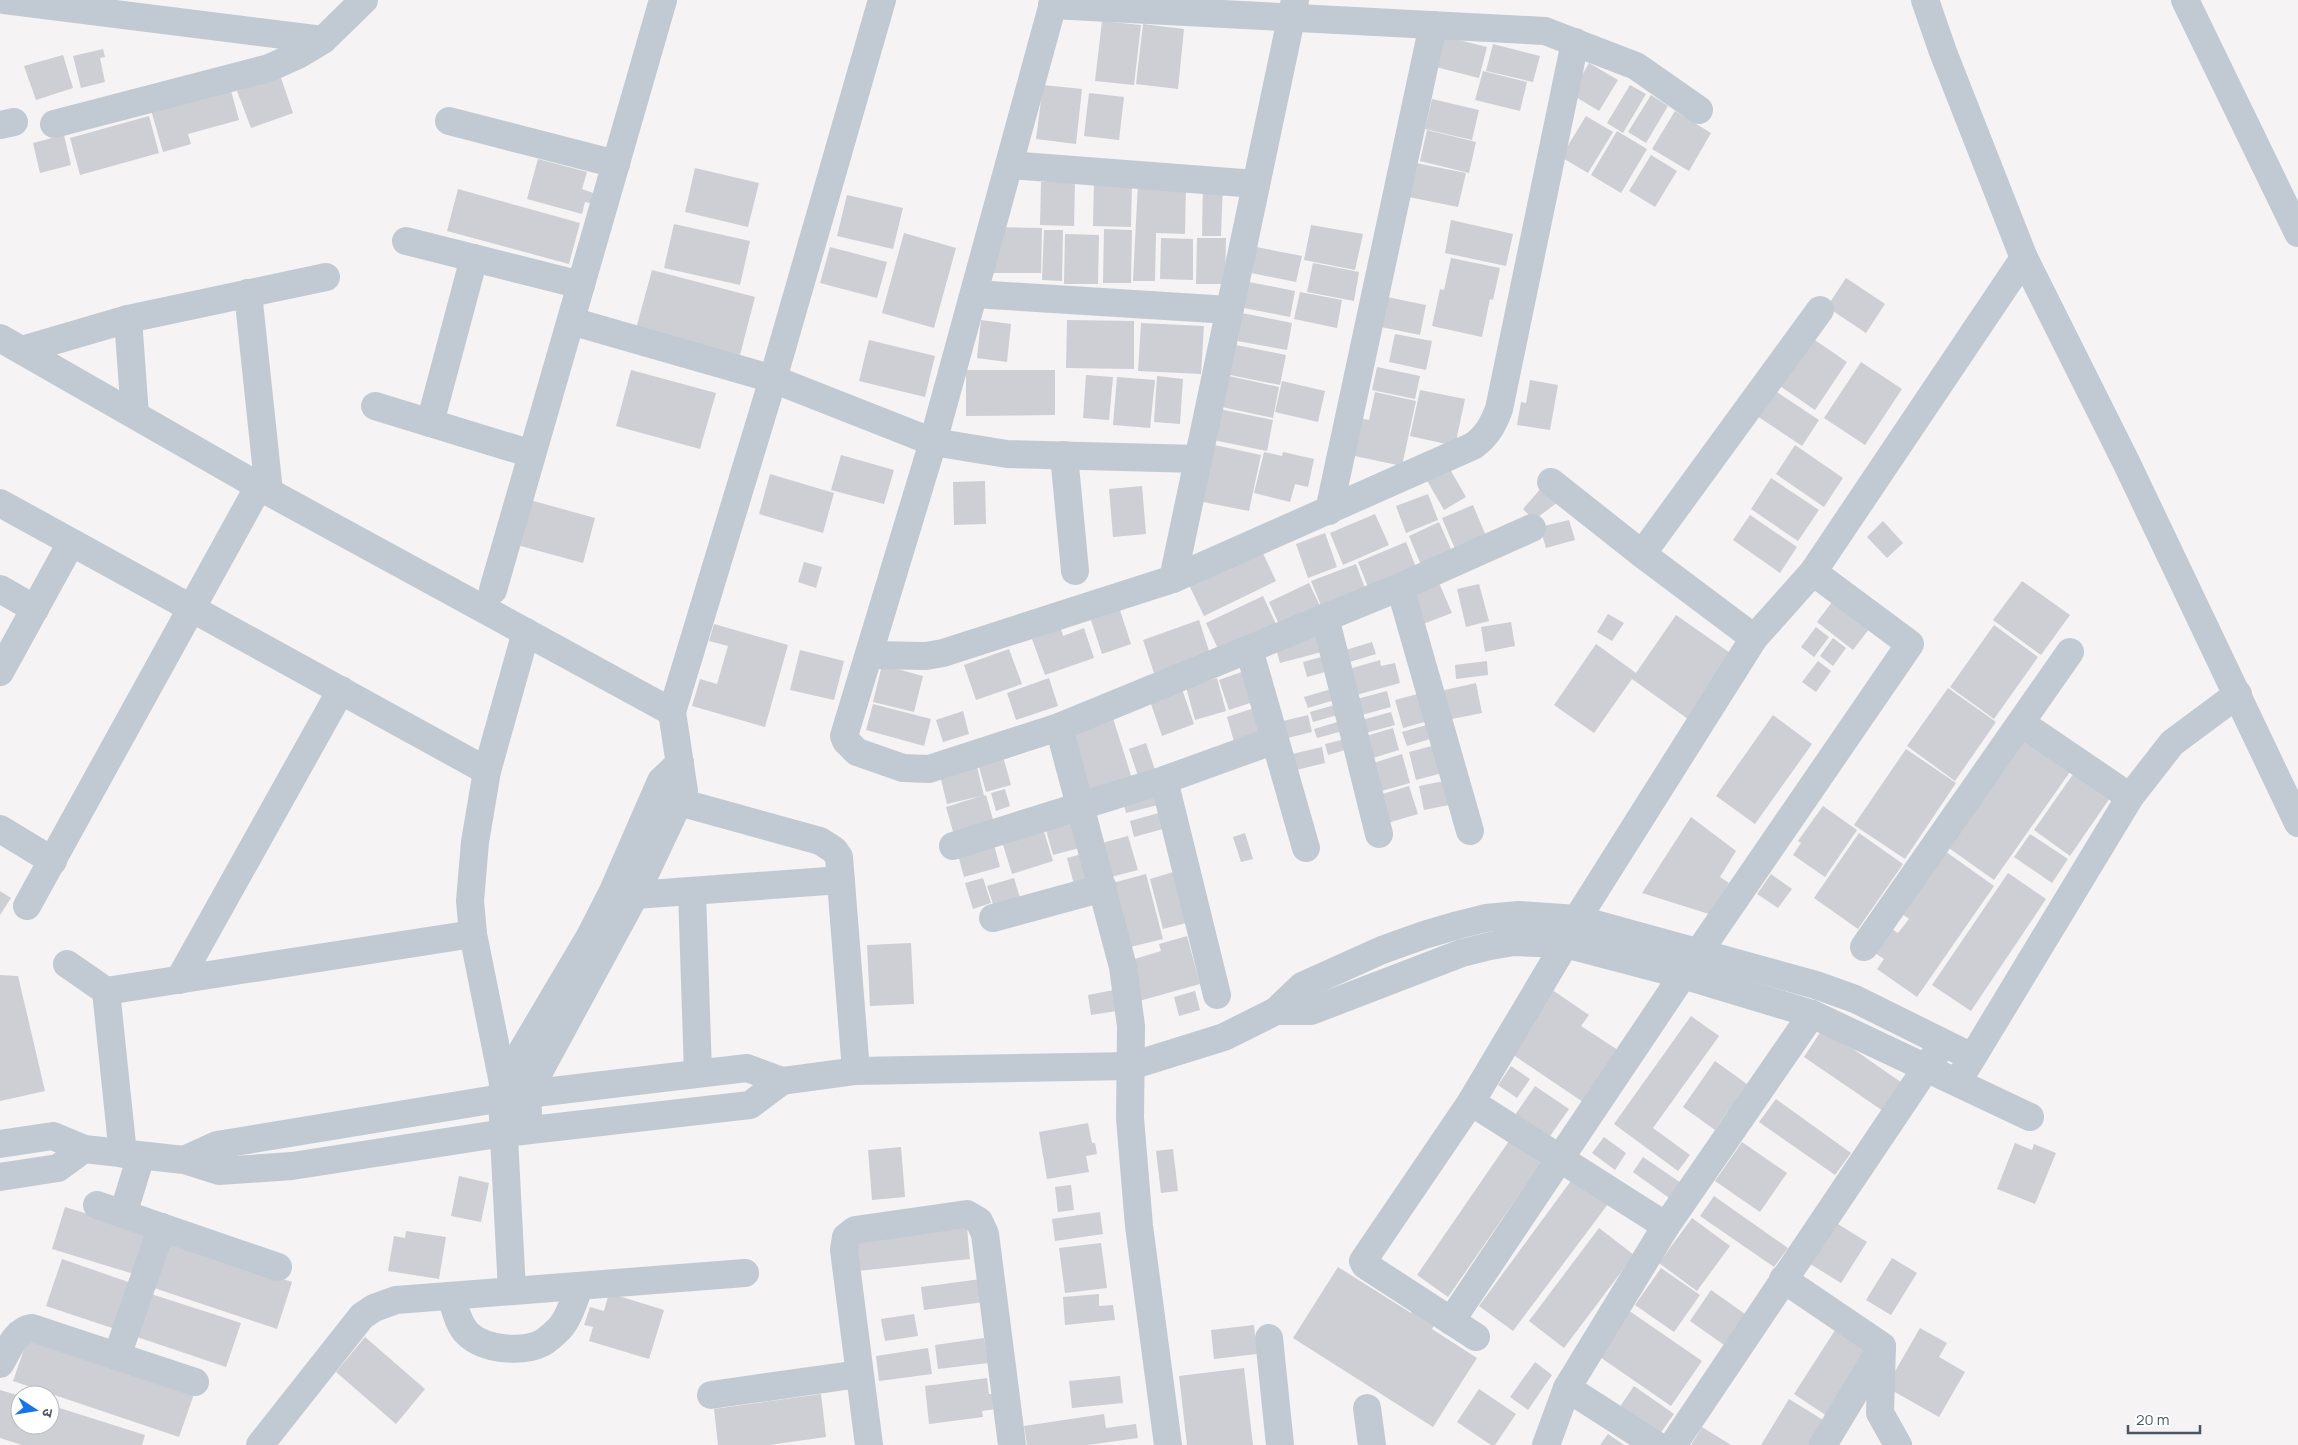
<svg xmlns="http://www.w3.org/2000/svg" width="2298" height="1445" viewBox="0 0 2298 1445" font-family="Manrope,'Noto Sans Devanagari',sans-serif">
<rect width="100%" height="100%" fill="#f5f3f3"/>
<!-- building -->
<g fill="#cdcfd5">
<polygon points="1102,21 1141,25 1134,85 1095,81"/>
<polygon points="1143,24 1184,29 1178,89 1136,84"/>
<polygon points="1435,34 1487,47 1479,78 1428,65"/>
<polygon points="1493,44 1540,56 1533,82 1486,71"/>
<polygon points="103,49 105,57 100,58 105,82 81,88 73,56"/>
<polygon points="63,55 73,88 36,100 24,66"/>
<polygon points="1589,63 1618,80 1599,111 1571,94"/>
<polygon points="1483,71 1527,82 1520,111 1475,100"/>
<polygon points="280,75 293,113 251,128 237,91"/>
<polygon points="1043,85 1082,89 1076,144 1036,139"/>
<polygon points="1630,85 1646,94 1623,133 1607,123"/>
<polygon points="230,87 239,120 188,134 191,144 163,152 151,110"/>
<polygon points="1089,93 1124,97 1119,140 1084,136"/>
<polygon points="1651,95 1668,106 1646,143 1628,132"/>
<polygon points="1432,99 1479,110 1472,140 1425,129"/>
<polygon points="1675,111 1711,133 1689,171 1652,149"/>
<polygon points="149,116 159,153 80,175 70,138"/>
<polygon points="1586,116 1613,132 1588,173 1561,157"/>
<polygon points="1427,130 1476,142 1469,173 1420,161"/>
<polygon points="1617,131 1647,149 1621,193 1591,175"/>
<polygon points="64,135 71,165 40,173 33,143"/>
<polygon points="1651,155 1677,171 1655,207 1629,191"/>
<polygon points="538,159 587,172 582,189 596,194 594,204 585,202 582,214 527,199"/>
<polygon points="1411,162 1466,173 1458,207 1404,196"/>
<polygon points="695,168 759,183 748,227 685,212"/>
<polygon points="1094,179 1132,180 1131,227 1093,226"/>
<polygon points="1041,182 1075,182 1074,226 1040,225"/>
<polygon points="1138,182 1186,183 1185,234 1156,233 1155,281 1133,281"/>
<polygon points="1203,182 1223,183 1221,236 1202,236"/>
<polygon points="458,189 580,223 569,264 447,231"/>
<polygon points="847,195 903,208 893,249 837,236"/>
<polygon points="1451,220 1513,234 1506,266 1445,253"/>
<polygon points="674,224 750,241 740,285 664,268"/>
<polygon points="1311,225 1363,234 1355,270 1304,260"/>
<polygon points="993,227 1042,228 1041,273 992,273"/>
<polygon points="1104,229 1132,230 1131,283 1103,283"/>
<polygon points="1044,230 1063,230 1062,281 1042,280"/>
<polygon points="904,233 956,248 934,328 882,313"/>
<polygon points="1065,234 1099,235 1098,284 1064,284"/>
<polygon points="1161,238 1193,239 1193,280 1160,279"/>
<polygon points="1197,238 1226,238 1225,284 1196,284"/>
<polygon points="1251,246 1302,256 1296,282 1246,272"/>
<polygon points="830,247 887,262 877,298 820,283"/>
<polygon points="1451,258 1500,268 1493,300 1490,299 1482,337 1432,326 1440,289 1444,290"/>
<polygon points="1313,263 1359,272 1354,301 1307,292"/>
<polygon points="652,270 755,297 740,355 636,329"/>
<polygon points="1846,278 1885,304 1866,333 1827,307"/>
<polygon points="1249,282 1295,291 1290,317 1244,308"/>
<polygon points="1300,292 1342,300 1337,328 1294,319"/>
<polygon points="1387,297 1426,305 1420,335 1381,327"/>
<polygon points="1242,313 1292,323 1287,350 1237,341"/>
<polygon points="981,320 1011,324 1007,362 977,358"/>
<polygon points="1067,320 1134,321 1134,369 1066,368"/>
<polygon points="1141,323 1204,326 1201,374 1138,371"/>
<polygon points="1395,334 1432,341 1426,370 1389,362"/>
<polygon points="1806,334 1847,362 1815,410 1774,382"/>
<polygon points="869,340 935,356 925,397 859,381"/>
<polygon points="1236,345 1286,355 1280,385 1230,375"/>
<polygon points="1861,362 1902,389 1865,445 1824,418"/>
<polygon points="1377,367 1420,376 1415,399 1372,390"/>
<polygon points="631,370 716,393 700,449 616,426"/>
<polygon points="966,370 1055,370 1055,415 966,416"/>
<polygon points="1086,375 1113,377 1109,420 1083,418"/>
<polygon points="1157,376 1183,379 1180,424 1154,422"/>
<polygon points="1229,376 1279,387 1273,418 1222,407"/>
<polygon points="1117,377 1155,380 1150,428 1113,425"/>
<polygon points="1530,380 1558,385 1550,430 1517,425 1521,402 1526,403"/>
<polygon points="1282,381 1325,391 1318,422 1275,412"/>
<polygon points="1420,390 1465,399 1455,446 1410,436"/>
<polygon points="1774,390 1819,420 1802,446 1757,416"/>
<polygon points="1375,392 1416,401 1402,466 1345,454 1352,417 1369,420"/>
<polygon points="1219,409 1273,420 1267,451 1213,440"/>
<polygon points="1210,444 1261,455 1249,511 1198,501"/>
<polygon points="1795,445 1843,478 1824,507 1776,474"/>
<polygon points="1264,452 1282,456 1283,452 1314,459 1308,487 1295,484 1290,502 1254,493"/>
<polygon points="841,455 894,470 884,504 831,490"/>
<polygon points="1447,464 1466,497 1444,510 1425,477"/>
<polygon points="770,474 834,493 823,533 759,514"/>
<polygon points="1771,478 1819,510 1798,541 1751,509"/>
<polygon points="985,481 986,524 954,525 953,482"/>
<polygon points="1142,486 1146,534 1113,537 1109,489"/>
<polygon points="1542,487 1558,502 1534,520 1523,509"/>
<polygon points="1428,494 1438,520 1406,533 1396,506"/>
<polygon points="530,500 595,518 583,563 517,545"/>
<polygon points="1473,505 1486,536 1455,549 1442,518"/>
<polygon points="1375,514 1389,545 1343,565 1330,533"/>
<polygon points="1750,515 1797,547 1780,573 1733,540"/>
<polygon points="1569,520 1575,540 1546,548 1540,527"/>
<polygon points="1883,521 1903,543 1887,558 1867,537"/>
<polygon points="1439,522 1454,556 1423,570 1409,536"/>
<polygon points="1325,533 1337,567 1308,578 1296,544"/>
<polygon points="1406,542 1418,572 1370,592 1358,562"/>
<polygon points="1260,547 1276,581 1204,616 1188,583"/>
<polygon points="804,562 822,567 816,588 798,582"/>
<polygon points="1356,564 1366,591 1322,608 1311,581"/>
<polygon points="2022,581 2070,615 2041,655 1993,620"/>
<polygon points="1309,583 1322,610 1281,629 1269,602"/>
<polygon points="1439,583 1452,613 1423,624 1412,594"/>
<polygon points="1479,584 1489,621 1466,627 1457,589"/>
<polygon points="1263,596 1277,626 1220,653 1206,623"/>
<polygon points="1832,602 1869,629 1853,650 1817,622"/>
<polygon points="1120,610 1131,644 1102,654 1091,620"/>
<polygon points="1608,614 1624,623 1612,641 1597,632"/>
<polygon points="1676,615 1733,655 1688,719 1632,679 1594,733 1554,705 1596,644 1636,673"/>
<polygon points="1199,620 1210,654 1154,673 1143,640"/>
<polygon points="1511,622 1515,646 1485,652 1481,627"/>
<polygon points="714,624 788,645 765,727 692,706 700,679 717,684 728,646 709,641"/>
<polygon points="1994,625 2038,657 1994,719 1950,687"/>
<polygon points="1816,627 1829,637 1814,657 1801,647"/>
<polygon points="1084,628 1094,658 1045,675 1032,639 1061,629 1063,636"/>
<polygon points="1324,631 1329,650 1280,663 1275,645"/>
<polygon points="1833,638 1846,648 1833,666 1820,656"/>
<polygon points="1372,642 1376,654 1343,664 1339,652"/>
<polygon points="1009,649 1022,684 976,700 964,665"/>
<polygon points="800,650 844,661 834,700 790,690"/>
<polygon points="1332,654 1336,669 1307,677 1303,662"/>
<polygon points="1380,660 1381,666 1395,663 1400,683 1349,697 1342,671"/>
<polygon points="1487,661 1488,675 1456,679 1455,665"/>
<polygon points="1818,661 1831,671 1816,692 1802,682"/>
<polygon points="882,665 923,676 914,712 873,702"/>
<polygon points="1247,670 1256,701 1229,710 1219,680"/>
<polygon points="1049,678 1058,706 1016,720 1007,693"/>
<polygon points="1217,678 1226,711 1195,720 1186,687"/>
<polygon points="1476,683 1482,713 1442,721 1436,692"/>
<polygon points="1338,687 1341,698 1308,708 1304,697"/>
<polygon points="1948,688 1996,722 1955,781 1907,746"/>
<polygon points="1182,689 1194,724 1162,736 1150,701"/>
<polygon points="1387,691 1391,707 1358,716 1353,700"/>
<polygon points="1425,692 1432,720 1403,728 1395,700"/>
<polygon points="873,704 931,719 924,746 866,730"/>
<polygon points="1338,704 1341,714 1313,722 1310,712"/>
<polygon points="1260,706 1269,734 1235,745 1227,717"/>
<polygon points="963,711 969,734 943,742 936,720"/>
<polygon points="1391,712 1395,725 1362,734 1358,721"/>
<polygon points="1112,715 1134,785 1091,799 1068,729"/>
<polygon points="1308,715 1312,732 1279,740 1275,723"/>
<polygon points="1773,715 1812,744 1755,824 1716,796"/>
<polygon points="1341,721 1343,731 1317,738 1314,729"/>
<polygon points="1433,723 1437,737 1407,746 1402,732"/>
<polygon points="1393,728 1399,750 1373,758 1366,736"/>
<polygon points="2020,732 2072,769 1994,880 1946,846"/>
<polygon points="1349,738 1352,748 1328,755 1325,744"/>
<polygon points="1146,743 1157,776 1140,782 1129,749"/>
<polygon points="1443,743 1450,771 1416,780 1409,752"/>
<polygon points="1322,747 1325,763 1292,771 1288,755"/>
<polygon points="1906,749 1956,783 1905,859 1854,825"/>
<polygon points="1002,753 1011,785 986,792 977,760"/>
<polygon points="1402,754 1410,783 1378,792 1370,764"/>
<polygon points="976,762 984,796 986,795 996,830 956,842 946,807 981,796 947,804 939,771"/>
<polygon points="2076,770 2112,795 2070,856 2034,830"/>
<polygon points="1449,780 1454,804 1424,810 1419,786"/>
<polygon points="1409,786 1418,814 1384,824 1376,796"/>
<polygon points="1005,789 1010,806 996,811 991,793"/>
<polygon points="1154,789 1158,805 1126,813 1122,797"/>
<polygon points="1823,806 1857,830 1825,877 1793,855 1801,843 1798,841"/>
<polygon points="1166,811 1170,827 1134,837 1130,821"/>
<polygon points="1074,815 1083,847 1053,855 1044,823"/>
<polygon points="1691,817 1736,851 1720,877 1729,883 1709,914 1642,893"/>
<polygon points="1042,825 1053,861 1012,874 1001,838"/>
<polygon points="1245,833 1253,859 1241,862 1233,837"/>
<polygon points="1859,833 1903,864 1858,929 1814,898"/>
<polygon points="2030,834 2068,859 2052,883 2014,857"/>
<polygon points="1128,836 1138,870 1107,878 1098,844"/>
<polygon points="993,841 1000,867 964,877 957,851"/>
<polygon points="1945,851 1994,886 1917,997 1877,969 1884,959 1875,953 1892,929 1898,933 1909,919 1901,913"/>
<polygon points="1085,853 1094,887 1076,892 1067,858"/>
<polygon points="1180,870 1194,921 1163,929 1150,879"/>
<polygon points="2008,873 2046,899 1971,1011 1932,985"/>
<polygon points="1146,874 1163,939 1126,948 1109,884"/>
<polygon points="1771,874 1792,889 1778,908 1757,894"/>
<polygon points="983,878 991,903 973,909 965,883"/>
<polygon points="1014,878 1021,901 995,910 987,886"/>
<polygon points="0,891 11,898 0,915"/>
<polygon points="1187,936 1200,984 1139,1001 1128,961 1161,951 1159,944"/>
<polygon points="911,943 914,1004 870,1006 867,945"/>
<polygon points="0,975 18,976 45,1091 0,1101"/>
<polygon points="1548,987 1589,1015 1581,1026 1621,1052 1586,1104 1506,1050"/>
<polygon points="1119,989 1123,1010 1091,1015 1088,995"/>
<polygon points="1195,991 1200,1010 1179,1016 1174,997"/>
<polygon points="1691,1016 1719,1036 1653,1128 1690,1155 1678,1171 1614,1124"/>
<polygon points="1823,1028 1905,1085 1886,1113 1804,1057"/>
<polygon points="1715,1061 1751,1087 1732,1114 1728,1111 1715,1130 1683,1107"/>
<polygon points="1511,1066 1530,1079 1517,1098 1498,1085"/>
<polygon points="1535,1086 1569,1109 1548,1139 1515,1115"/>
<polygon points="1776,1099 1851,1153 1835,1175 1759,1122"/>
<polygon points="1088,1123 1092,1143 1095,1143 1097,1154 1086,1156 1089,1172 1047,1179 1039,1132"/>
<polygon points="1604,1137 1626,1153 1615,1170 1592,1153"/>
<polygon points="1509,1141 1541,1163 1448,1297 1417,1275"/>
<polygon points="1742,1142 1787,1173 1760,1212 1715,1181"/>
<polygon points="2015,1143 2032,1150 2034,1144 2056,1153 2035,1204 1997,1189"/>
<polygon points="901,1147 905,1197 872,1200 868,1150"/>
<polygon points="1173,1149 1178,1191 1161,1193 1156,1151"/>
<polygon points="1643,1157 1687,1187 1676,1203 1633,1172"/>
<polygon points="1576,1174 1611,1200 1513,1331 1479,1306"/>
<polygon points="459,1176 489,1183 481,1222 451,1216"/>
<polygon points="1071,1185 1074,1210 1058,1212 1055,1187"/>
<polygon points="1714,1196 1788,1248 1774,1267 1700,1216"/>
<polygon points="65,1207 150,1233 137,1275 52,1249"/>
<polygon points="1100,1212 1103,1234 1055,1241 1052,1219"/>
<polygon points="1692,1218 1730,1246 1697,1291 1659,1263"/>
<polygon points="1833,1221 1867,1242 1841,1283 1807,1262"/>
<polygon points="967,1228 970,1259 858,1271 854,1240"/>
<polygon points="1599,1228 1634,1255 1564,1348 1529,1321"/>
<polygon points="406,1231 446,1237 439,1279 388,1271 394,1236 405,1238"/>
<polygon points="167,1240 292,1282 277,1329 151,1287"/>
<polygon points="1101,1243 1107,1288 1065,1293 1059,1248"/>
<polygon points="1892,1258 1917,1273 1891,1315 1866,1300"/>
<polygon points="62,1259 134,1284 118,1330 46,1306"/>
<polygon points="1338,1267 1411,1313 1416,1304 1438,1318 1432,1329 1477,1358 1433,1427 1293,1338"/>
<polygon points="1661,1268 1700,1295 1674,1332 1635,1305"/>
<polygon points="981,1279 984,1302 924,1310 921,1287"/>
<polygon points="1711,1290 1748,1316 1727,1347 1690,1321"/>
<polygon points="148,1293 241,1323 226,1367 134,1336"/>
<polygon points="609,1293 664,1310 649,1359 589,1341 593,1327 584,1325 590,1307 604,1311"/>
<polygon points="1099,1294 1099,1306 1113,1305 1115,1320 1065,1325 1063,1297"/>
<polygon points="1628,1310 1702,1361 1671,1406 1597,1355"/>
<polygon points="914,1314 918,1336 885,1341 881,1319"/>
<polygon points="1839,1324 1872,1346 1827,1416 1794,1394"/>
<polygon points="1254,1325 1257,1354 1214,1359 1211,1330"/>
<polygon points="1920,1328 1947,1343 1939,1357 1965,1372 1939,1417 1886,1387"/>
<polygon points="365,1337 425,1389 396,1424 336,1372"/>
<polygon points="28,1338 194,1394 179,1437 13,1381"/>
<polygon points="984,1338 988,1363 938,1369 935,1345"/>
<polygon points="928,1348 932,1374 879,1381 876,1356"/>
<polygon points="1535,1362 1552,1375 1528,1410 1510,1397"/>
<polygon points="1244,1368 1253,1445 1187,1445 1179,1376"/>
<polygon points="1120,1376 1123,1403 1072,1408 1069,1381"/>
<polygon points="987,1378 989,1394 994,1394 996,1409 982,1411 983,1417 929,1424 925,1386"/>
<polygon points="1634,1386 1674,1414 1657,1438 1617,1411"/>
<polygon points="1479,1389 1516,1414 1495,1445 1491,1445 1457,1422"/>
<polygon points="0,1390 20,1396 20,1425 50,1425 50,1405 145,1435 142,1445 22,1445 0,1438"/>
<polygon points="821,1394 826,1437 769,1445 718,1445 714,1409"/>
<polygon points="1789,1399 1828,1423 1815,1445 1761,1445"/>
<polygon points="1104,1414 1106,1428 1136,1424 1138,1438 1088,1445 1027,1445 1024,1426"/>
<polygon points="1702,1427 1731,1445 1691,1445"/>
<polygon points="1608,1434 1624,1445 1600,1445"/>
</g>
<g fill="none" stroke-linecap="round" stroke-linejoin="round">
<!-- minor -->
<g stroke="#c1cad2" stroke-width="28">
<polyline points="4,0 323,40"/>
<polyline points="1054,0 933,442 844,736 846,741 857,752 903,768 929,769 1059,727 1400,587 1532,528"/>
<polyline points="1925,0 1943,52 2024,258 2127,464 2298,823"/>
<polyline points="2185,0 2298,233"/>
<polyline points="1052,5 1545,31 1636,66 1699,110"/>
<polyline points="449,121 616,164"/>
<polyline points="54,124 269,68 298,55 323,40 364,0"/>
<polyline points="0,125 14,122"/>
<polyline points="1009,165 1256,184"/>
<polyline points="406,241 581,285"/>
<polyline points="248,293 269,492"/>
<polyline points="974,294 1229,310"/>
<polyline points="128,319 135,415"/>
<polyline points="571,321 773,379 933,442 1007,454 1198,459"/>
<polyline points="0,338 269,492 672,712"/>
<polyline points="22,350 128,319 326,277"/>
<polyline points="375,406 532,454"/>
<polyline points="430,423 474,258"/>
<polyline points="1064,455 1075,571"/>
<polyline points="1551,482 1642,554"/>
<polyline points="0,503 487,771"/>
<polyline points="1329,511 1433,25"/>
<polyline points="1173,579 1295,0"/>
<polyline points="1400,587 1470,831"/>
<polyline points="0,589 35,609"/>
<polyline points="493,590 663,0"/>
<polyline points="1325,617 1379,834"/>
<polyline points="1754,638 1642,554 1820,310"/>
<polyline points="1249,649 1306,848"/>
<path d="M 870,655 L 926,656 L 943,653 L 1173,579 L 1473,446 C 1487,436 1493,425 1499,409 L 1575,42"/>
<polyline points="0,672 71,543"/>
<polyline points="2021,723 2130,797"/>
<polyline points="1059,727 1123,967 1131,1026 1130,1118 1139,1226 1168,1445"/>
<polyline points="1164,780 1217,995"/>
<polyline points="679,802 820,841 834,850 839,857 856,1071"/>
<polyline points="0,829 53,861"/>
<polyline points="953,846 1164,780 1275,740"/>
<polyline points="692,891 698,1073"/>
<polyline points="635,895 841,880"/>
<polyline points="27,906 259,486"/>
<polyline points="993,918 1103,888"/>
<polyline points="1864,947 2070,652"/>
<polyline points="67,964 106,991 123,1154"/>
<polyline points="179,980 341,690"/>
<polyline points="106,991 473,934"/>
<polyline points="1276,1011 1311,1011 1462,953 1490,946 1514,942 1565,944 1683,975 1812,1014 2030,1117"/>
<polyline points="1963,1073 2130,797 2172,743 2238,694"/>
<polyline points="503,1083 589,938 613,891 661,781 680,763"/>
<polyline points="1471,1102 1363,1261 1365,1265 1476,1337"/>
<polyline points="529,1130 527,1094 635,895 684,791 672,712 773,379 882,0"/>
<polyline points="0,1144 53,1136 84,1149 184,1160 219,1171 292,1166 504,1133 750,1105 782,1081"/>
<polyline points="184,1160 217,1145 527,1094 747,1068 782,1081 856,1071 1131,1066 1224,1037 1276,1011 1302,986 1382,950 1424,935 1458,925 1486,918 1519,915 1577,919 1816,985 1855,999 1972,1057"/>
<polyline points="0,1177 58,1168 84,1149"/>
<polyline points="97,1205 278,1267"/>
<polyline points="123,1214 141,1156"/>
<polyline points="1666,1226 1471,1102 1565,944 1577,919 1754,638 1813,572 2024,258"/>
<polyline points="1783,1279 1882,1346 1880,1413 1898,1445"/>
<polyline points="512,1291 502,1099 503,1083 473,934 470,901 475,842 487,771 526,632"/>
<path d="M 451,1296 C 455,1308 458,1325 468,1334 C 485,1350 522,1353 542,1343 C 549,1339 555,1333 560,1328 C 570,1317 574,1299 580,1286"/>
<polyline points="1451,1321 1683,975 1910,644 1813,572"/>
<polyline points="1269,1338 1280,1445"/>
<polyline points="117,1356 162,1227"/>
<path d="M 0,1364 C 8,1351 15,1330 32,1328 L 195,1382"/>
<polyline points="1567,1388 1656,1445"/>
<polyline points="711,1395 859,1374"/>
<polyline points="1367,1408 1372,1445"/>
<polyline points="260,1445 362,1316 374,1308 396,1300 745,1273"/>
<polyline points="869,1445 844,1250 846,1237 855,1230 967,1214 979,1221 985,1234 1012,1445"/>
<polyline points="1546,1445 1567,1388 1666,1226 1812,1014"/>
<polyline points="1673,1445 1937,1052"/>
<polyline points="1823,1445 1882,1347"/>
</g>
</g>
<!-- north arrow -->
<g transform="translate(35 1410) rotate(102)"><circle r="24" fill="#ffffff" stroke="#b7bbc0"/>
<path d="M0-4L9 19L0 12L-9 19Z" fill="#1a73e8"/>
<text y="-8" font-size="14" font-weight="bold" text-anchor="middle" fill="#4a5661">उ</text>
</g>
<!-- scale -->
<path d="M2128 1425v8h72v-8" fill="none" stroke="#4a5661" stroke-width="2.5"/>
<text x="2136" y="1425" font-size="15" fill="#4a5661" stroke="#ffffff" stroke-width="4" paint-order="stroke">20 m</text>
</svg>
